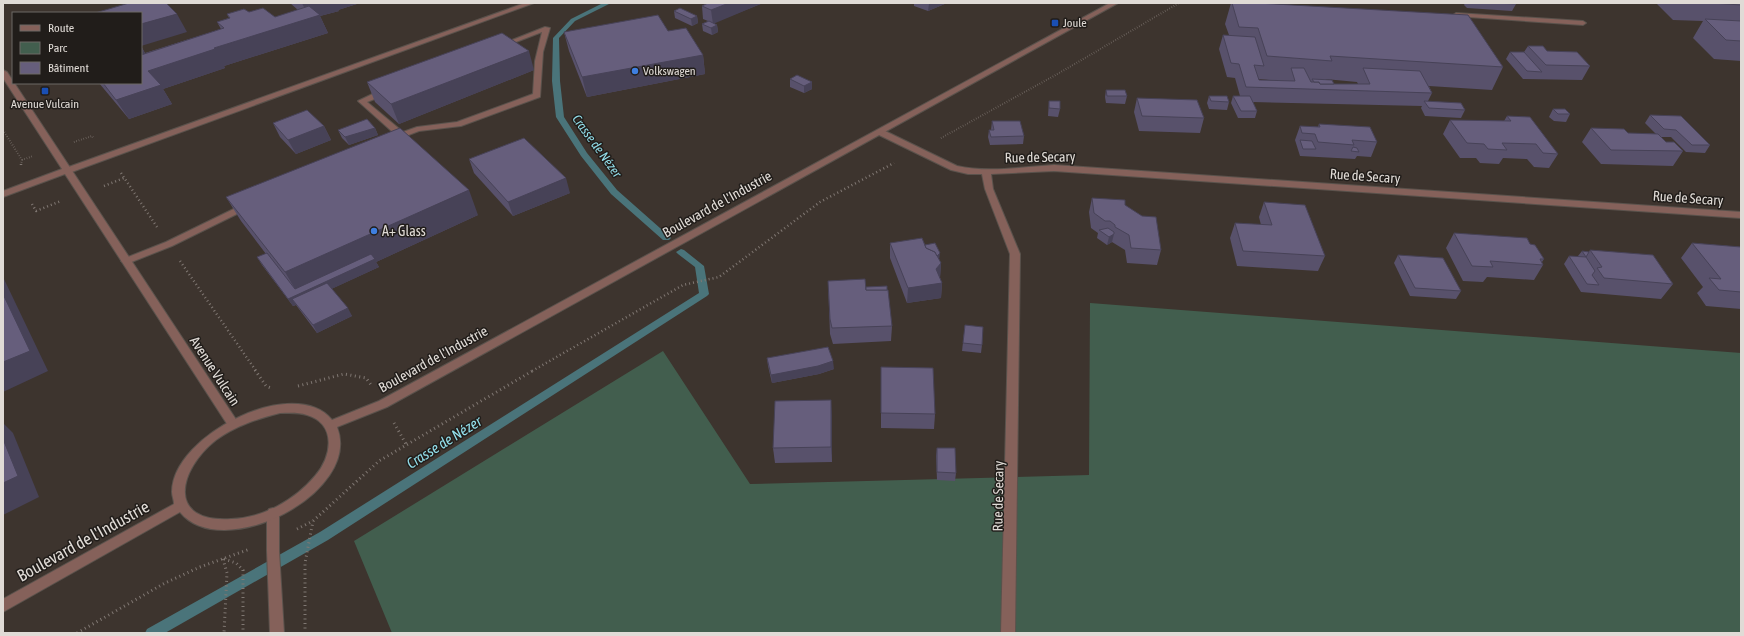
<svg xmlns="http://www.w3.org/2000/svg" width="1744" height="636" viewBox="0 0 1744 636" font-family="'Asap Condensed',sans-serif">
<rect width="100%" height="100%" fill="#3d342e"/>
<!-- green -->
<polygon fill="#425e4e" points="1090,303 1741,353 1741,633 392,633 354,541 663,351 750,484 1089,475"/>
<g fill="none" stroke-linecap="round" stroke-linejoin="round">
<!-- stream -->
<g fill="#4a747a" fill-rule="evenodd">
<polygon points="603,3 611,3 575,21 559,38 560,81 564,117 587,153 617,190 669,236 671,238 669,240 663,240 611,194 581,156 556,117 552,81 553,38 571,19"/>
<polygon points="681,249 684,250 704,266 709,294 707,296 328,540 165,633 145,633 147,629 320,532 699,293 695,267 678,254 676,252"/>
</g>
<!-- service casing -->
<g stroke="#5a524c" stroke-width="2">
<g id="service">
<polygon points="525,3 534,3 69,173 63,173 62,171 63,169"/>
<polygon points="545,27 550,28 543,52 540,97 461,126 419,131 393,141 389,139 396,135 358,101 381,90 387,90 387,94 367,102 403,132 417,127 457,122 533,94 535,61 542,32 503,47 497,46"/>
<polygon points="246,203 250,206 249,208 172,246 129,263 126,264 121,261 123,259 166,242"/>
</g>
</g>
<!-- minor casing -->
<g stroke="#5a524c" stroke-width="2">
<g id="minor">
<polygon points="1456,13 1583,21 1586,23 1583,25 1454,16 1453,15"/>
<polygon points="3,70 7,72 237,421 239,424 237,427 233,428 229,427 65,174 3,197 3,191 62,169 3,78"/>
<path d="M 877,130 L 883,130 L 957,166 C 988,173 1022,167 1054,165 L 1741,212 L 1741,218 L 1054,171 L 991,174 L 993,189 L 1020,254 L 1015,633 L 1001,633 L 1010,254 L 985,189 L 982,174 L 968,174 L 951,170 L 877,134 Z"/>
<polygon points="273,508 277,509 279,513 279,551 284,633 270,633 267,551 267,513 269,509"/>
</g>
</g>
<!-- tertiary casing -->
<g stroke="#5a524c" stroke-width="2">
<path id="tertiary" d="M 1110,3 L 1118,3 L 387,407 L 337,427 C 363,493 222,564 180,512 L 3,612 L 3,599 L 174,504 C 174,500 172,496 172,492 C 172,435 295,374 332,420 L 379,401 ZM 280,413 C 289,413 298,412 307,415 C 337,424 332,457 315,476 C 295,500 263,518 231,519 C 166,523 178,470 216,440 C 235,426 257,419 280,413 Z"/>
</g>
<!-- path-far2 -->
<g stroke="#807873" stroke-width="2" stroke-dasharray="0.5 2" stroke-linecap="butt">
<polyline points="3,130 22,160 21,164"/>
<polyline points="941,138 1061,72 1179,3"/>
<polyline points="74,142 92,136 94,139"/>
<polyline points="22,160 33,156"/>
</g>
<!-- path-far1 -->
<g stroke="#807873" stroke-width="2.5" stroke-dasharray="1 3" stroke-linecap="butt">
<polyline points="21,165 21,163"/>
<polyline points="121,173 157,227"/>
<polyline points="104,186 124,178"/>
<polyline points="32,204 36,211 61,201"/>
<polyline points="180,261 256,371"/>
<polyline points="532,371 683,285 719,277 820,202 894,163"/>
</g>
<!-- path -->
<g stroke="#807873" stroke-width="3" stroke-dasharray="1 3.5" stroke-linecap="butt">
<polyline points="255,370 266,386 271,388"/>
<polyline points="298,386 344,374 366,378 372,386"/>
<polyline points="394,423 406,444"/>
<polyline points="297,529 313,521 379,461 534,370"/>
<polyline points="223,559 227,573 224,633"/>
<polyline points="224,559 236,563 243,570 243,633"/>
<polyline points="77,633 165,583 200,567 250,549"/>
<polyline points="305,633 305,563 313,521"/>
</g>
<!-- service -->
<use href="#service" fill="#85615a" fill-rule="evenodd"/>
<!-- minor -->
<use href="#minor" fill="#85615a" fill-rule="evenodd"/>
<!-- tertiary -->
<use href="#tertiary" fill="#85615a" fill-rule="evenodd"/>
</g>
<!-- wall -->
<g fill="#58516b" fill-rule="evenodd">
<polygon points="290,3 360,3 338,10 339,11 320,16 328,33 224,66 225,68 163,89 172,104 129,119 99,83 141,83 141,46 145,53 221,29 217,22 229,18 227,14 275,17 298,10"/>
<polygon points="708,3 763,3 713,23 717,25 718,32 712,35 703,31 702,24 708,21 703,19 702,6"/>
<polygon points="914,3 947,3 928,11 914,6"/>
<path d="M 1231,3 L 1257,3 L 1503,67 L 1492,90 L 1429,86 L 1432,93 L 1428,101 L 1465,110 L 1461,118 L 1425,116 L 1421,108 L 1422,106 L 1253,102 L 1257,111 L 1255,118 L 1238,118 L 1231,103 L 1233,96 L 1240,96 L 1235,78 L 1227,77 L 1219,49 L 1223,35 L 1229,35 L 1225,24 ZM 1258,79 L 1260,79 L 1279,81 L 1259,80 ZM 1325,79 L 1357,82 L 1358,84 L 1334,84 Z"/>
<polygon points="1465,3 1515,3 1516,4 1512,11 1467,8 1464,5"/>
<polygon points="1656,3 1741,3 1741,61 1714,59 1693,38 1703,21 1673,20"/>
<polygon points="674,11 697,16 698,23 692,26 675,18"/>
<polygon points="668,31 703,55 705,74 587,97 569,51 564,32"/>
<polygon points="1528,46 1547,51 1590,66 1582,80 1523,79 1506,59 1510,52 1524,52"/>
<polygon points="534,70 399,124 375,102 367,82"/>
<polygon points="790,79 812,82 812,89 804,93 790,87"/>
<polygon points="1106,90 1127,96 1125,104 1106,103 1105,97"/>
<polygon points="1209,96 1229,102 1227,110 1209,109 1207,103"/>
<polygon points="1137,98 1204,118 1200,133 1139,131 1134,112"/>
<polygon points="1049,101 1060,109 1058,117 1048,116"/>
<polygon points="1553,109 1570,114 1566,122 1554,121 1549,117"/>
<polygon points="1650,115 1710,145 1705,153 1686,152 1671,137 1661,137 1666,142 1683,151 1673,166 1601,164 1582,142 1591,128 1628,133 1656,134 1645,123"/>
<polygon points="1507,116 1558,154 1549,168 1534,167 1527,159 1503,158 1499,164 1480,163 1476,158 1460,158 1443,134 1450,120 1504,121"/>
<polygon points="992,121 1024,136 1023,144 990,145 988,137 989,130 991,130"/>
<polygon points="273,123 324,126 331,140 296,154 280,137"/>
<polygon points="1319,124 1377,142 1371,157 1357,156 1355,159 1300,156 1295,140 1300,126 1318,127"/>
<polygon points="375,128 378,135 349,145 342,138 338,130"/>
<polygon points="469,159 570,193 513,216 474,173"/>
<polygon points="226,197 478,215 376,262 379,267 331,289 352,316 317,333 296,305 293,306 262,265 257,257 266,254 241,221"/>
<polygon points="1092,198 1125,205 1161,250 1157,265 1127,263 1125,250 1112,242 1107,245 1097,238 1098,233 1091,228 1089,212"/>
<polygon points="1264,202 1325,256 1318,271 1237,266 1230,238 1235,223 1261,225 1259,217"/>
<polygon points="1454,233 1530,244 1544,259 1542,262 1543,265 1534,280 1487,277 1483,282 1463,281 1446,248"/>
<polygon points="890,243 925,245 939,260 941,263 940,278 942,283 941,298 907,303 890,258"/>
<polygon points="1692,243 1741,247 1741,309 1706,306 1697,293 1703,287 1681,258"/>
<polygon points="1590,250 1673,284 1661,299 1581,292 1564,264 1569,256 1578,256 1582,251 1589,252"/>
<polygon points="1398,255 1461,291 1456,299 1410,296 1394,263"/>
<polygon points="828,281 866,287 892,326 891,341 833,344 830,334"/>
<polygon points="965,325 982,345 981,353 962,351"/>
<polygon points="767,358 834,369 819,374 772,383 768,366"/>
<polygon points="881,367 935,414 934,429 881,428"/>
<polygon points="832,415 832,462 775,463 773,448"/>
<polygon points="937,448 956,473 955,481 937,480 936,456"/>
</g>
<!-- shaded-wall -->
<g fill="#474257">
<polygon points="302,3 360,3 338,10 339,11 320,16 328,33 224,66 225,68 163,89 172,104 129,119 116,100 148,71 214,48 309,18"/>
<polygon points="729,3 763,3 713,24 711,10"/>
<polygon points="930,3 947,3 928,11 929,4"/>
<polygon points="177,14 187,32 141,46 141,24"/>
<polygon points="697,16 698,23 692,26 691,19"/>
<polygon points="717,25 718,32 712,35 711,28"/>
<polygon points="141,46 146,55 141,56"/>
<polygon points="529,51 534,70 399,124 391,104"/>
<polygon points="703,55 705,74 587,97 582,77"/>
<polygon points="812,82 812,89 804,93 804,86"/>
<polygon points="324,126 331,140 296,154 288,140"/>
<polygon points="375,128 378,135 349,145 345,137"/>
<polygon points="566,178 570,193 513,216 508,202"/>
<polygon points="469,190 478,215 376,262 379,267 297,305 292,299 296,305 293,306 288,299 298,294 285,272"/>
<polygon points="1114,234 1112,242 1107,245 1109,237"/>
<polygon points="940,253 939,261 935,259"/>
<polygon points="941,263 940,278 942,283 941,298 907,303 908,288 936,269"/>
<polygon points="3,277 48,371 3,392"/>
<polygon points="348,308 352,316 317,333 313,325"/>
<polygon points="833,361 834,369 819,374 772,383 771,375"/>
<polygon points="831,400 832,415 832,462 831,447"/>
<polygon points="3,423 13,433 39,497 3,515"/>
</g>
<!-- building -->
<g fill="#665e7c" stroke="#474257">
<polygon points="129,3 166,3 177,14 141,24 141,13 95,13"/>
<polygon points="708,3 729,3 711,10 702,6"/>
<polygon points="1232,3 1257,3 1468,15 1503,67 1330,56 1332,61 1267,56 1258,28 1239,27"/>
<polygon points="1494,3 1515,3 1516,4"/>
<polygon points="1712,3 1741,3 1741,5"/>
<polygon points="309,6 320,15 214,48 215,49 148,71 161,85 116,100 103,83 141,83 141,55 224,28 217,22 230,18 227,14 244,9 249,12 263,8 275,17"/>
<polygon points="680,8 697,16 691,19 674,11"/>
<polygon points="658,15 668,31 686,28 703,55 582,77 564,32"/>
<polygon points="1705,19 1741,21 1741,41 1726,40"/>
<polygon points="709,21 717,25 711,28 702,24"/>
<polygon points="502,33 529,51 391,104 367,82"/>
<polygon points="1223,35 1255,37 1264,66 1254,65 1259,80 1295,81 1291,68 1304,68 1311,82 1319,82 1320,84 1370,84 1363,68 1420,71 1432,93 1246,87 1239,64 1231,63"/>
<polygon points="1528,46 1543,46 1547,51 1577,52 1590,66 1546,65"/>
<polygon points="1510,52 1524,52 1542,72 1527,71"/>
<polygon points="797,75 812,82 804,86 790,79"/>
<polygon points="1312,79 1332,80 1334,84 1320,84 1319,82 1314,82"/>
<polygon points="1106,90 1125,90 1127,96 1107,96"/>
<polygon points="1209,96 1227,96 1229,102 1211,101"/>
<polygon points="1233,96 1250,96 1257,111 1241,111"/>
<polygon points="1137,98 1197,100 1204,118 1142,116"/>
<polygon points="1049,101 1060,101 1060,109 1049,108"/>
<polygon points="1424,101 1461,103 1465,110 1429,108"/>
<polygon points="1553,109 1565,109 1570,114 1558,114"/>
<polygon points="307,110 324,126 288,140 273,123"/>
<polygon points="1650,115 1681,116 1710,145 1692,145 1676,130 1664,129"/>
<polygon points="1507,116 1530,117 1558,154 1543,153 1536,144 1502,143 1507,150 1488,149 1484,144 1467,143 1450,120 1511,121"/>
<polygon points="367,119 375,128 345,137 338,130"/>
<polygon points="992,121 1020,121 1024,136 991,137 989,130 994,130"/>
<polygon points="1319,124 1370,127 1377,142 1352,140 1354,145 1318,142 1315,134 1302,133 1300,126 1320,127"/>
<polygon points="400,128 469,190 285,272 226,197"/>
<polygon points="1591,128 1624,129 1628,133 1658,134 1666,142 1674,142 1683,151 1611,150"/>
<polygon points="524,138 566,178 508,202 469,159"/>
<polygon points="1300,140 1312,141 1316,149 1303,149"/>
<polygon points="1353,147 1357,148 1359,152 1351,151"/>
<polygon points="1092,198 1125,200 1125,205 1142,216 1156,217 1161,250 1131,248 1129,235 1115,227 1115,225 1110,221 1105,221 1094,213"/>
<polygon points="1264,202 1305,205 1325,256 1243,251 1235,223 1272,225"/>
<polygon points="1108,228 1114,232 1114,234 1109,237 1099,230"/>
<polygon points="1454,233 1527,238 1530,244 1535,245 1544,259 1540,259 1543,265 1490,261 1493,267 1472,266"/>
<polygon points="922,238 926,248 935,252 941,263 936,269 942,283 908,288 890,243"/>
<polygon points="935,243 940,253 937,256 935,252 926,248 925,245"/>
<polygon points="1692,243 1741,247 1741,292 1719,290 1709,278 1721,279"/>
<polygon points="1590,250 1653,255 1673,284 1604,278 1597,268 1602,267"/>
<polygon points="1582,251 1589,252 1586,257"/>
<polygon points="267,253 295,289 371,254 375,259 288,299 257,257"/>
<polygon points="1398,255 1443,258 1461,291 1415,288"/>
<polygon points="1569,256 1586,257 1595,271 1592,275 1599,285 1587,284"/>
<polygon points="865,279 866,290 888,290 892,326 832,328 830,319 828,281"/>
<polygon points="327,283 348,308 313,325 292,299"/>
<polygon points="887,286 887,290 866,290 866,287"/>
<polygon points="3,294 30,351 3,362"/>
<polygon points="965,325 983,327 982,345 963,343"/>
<polygon points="828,347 833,361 818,366 771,375 767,358"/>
<polygon points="881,367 933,368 935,414 881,413"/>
<polygon points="831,400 831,447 773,448 775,401"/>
<polygon points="3,439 18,476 3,483"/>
<polygon points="937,448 955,448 956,473 937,472"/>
</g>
<!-- markers -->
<g fill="#1a4fb4" stroke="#211d1a" stroke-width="1.5">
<rect x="1051" y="19" width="8" height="8" rx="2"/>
<rect x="41" y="87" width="8" height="8" rx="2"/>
</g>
<g fill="#3f7fe0" stroke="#211d1a" stroke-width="1.5">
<circle cx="635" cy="71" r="4"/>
<circle cx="374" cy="231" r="4"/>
</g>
<g text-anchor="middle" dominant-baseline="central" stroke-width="3" stroke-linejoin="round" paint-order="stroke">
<!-- far-poi labels -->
<g font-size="12" fill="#e0dbd6" stroke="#211d1a" text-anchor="start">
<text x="1063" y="23">Joule</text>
<text x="643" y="71">Volkswagen</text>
<text x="45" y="104" text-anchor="middle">Avenue Vulcain</text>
</g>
<!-- far-water labels -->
<g font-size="13" font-style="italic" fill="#93dfeb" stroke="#211d1a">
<text transform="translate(597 146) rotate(54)">Crasse de Nézer</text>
</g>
<!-- street labels -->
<g font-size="14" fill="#e0dbd6" stroke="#211d1a">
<text transform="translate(1040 157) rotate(-1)">Rue de Secary</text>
<text transform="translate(1365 176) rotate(4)">Rue de Secary</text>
<text transform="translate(1688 198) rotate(4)">Rue de Secary</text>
<text transform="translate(717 204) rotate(-29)">Boulevard de l'Industrie</text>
<text transform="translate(433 359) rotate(-29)">Boulevard de l'Industrie</text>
<text transform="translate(215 371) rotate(57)">Avenue Vulcain</text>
<text transform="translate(998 496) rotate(-89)">Rue de Secary</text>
</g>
<!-- poi labels -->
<g font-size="14" fill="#e0dbd6" stroke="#211d1a" text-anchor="start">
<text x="382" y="231">A+ Glass</text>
</g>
<!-- water labels -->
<g font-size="15" font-style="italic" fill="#93dfeb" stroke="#211d1a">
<text transform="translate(444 442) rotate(-32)">Crasse de Nézer</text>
</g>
<!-- near-street labels -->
<g font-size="17" fill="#e0dbd6" stroke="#211d1a">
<text transform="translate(83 541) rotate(-29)">Boulevard de l'Industrie</text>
</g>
</g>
<!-- border -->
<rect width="1744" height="636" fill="none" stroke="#e0dbd6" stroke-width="8"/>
<!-- legend -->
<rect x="12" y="12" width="130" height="72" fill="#211d1a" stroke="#6d6965"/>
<rect x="20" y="25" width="20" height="6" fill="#85615a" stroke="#6d6965"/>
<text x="48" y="32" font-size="12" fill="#e0dbd6">Route</text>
<rect x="20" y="42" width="20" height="12" fill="#425e4e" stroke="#6d6965"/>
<text x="48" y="52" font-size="12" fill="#e0dbd6">Parc</text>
<rect x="20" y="62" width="20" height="12" fill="#665e7c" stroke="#6d6965"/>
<text x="48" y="72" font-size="12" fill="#e0dbd6">Bâtiment</text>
</svg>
